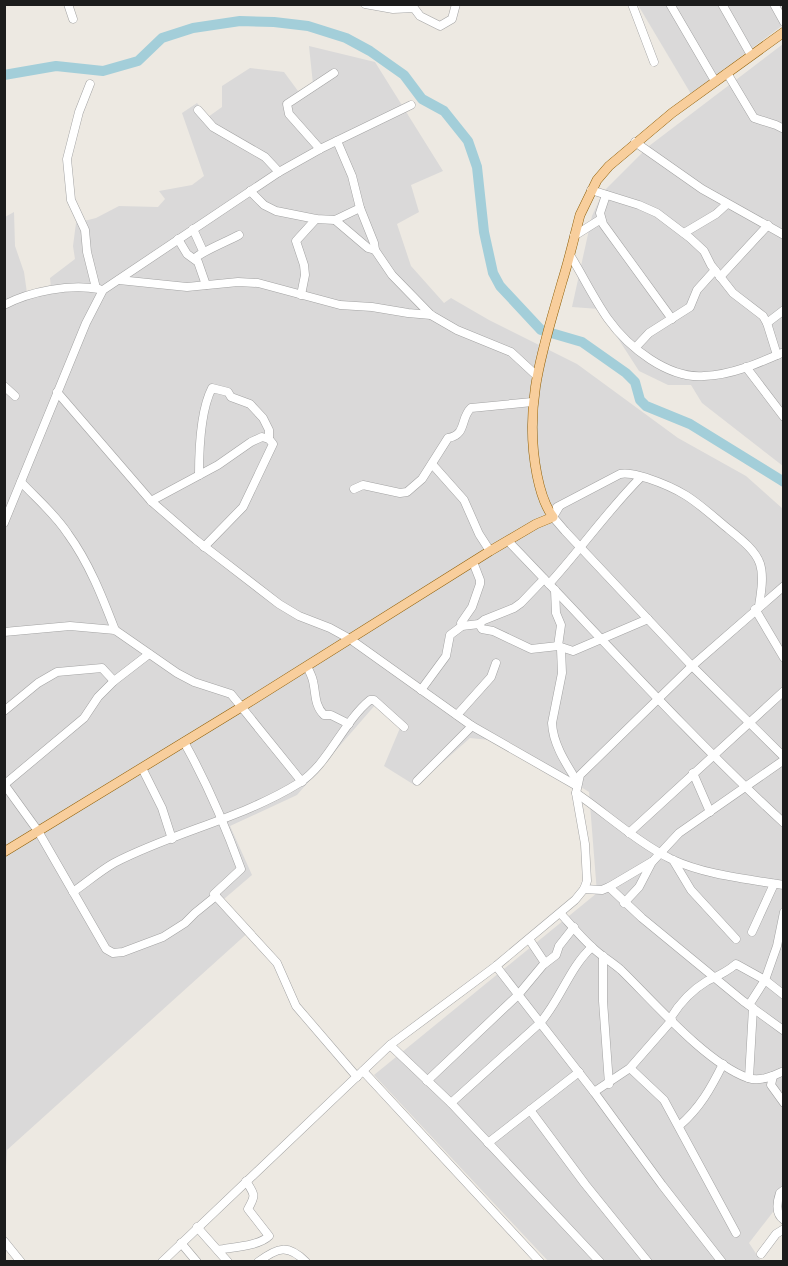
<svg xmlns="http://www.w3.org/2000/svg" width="788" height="1266" viewBox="0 0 788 1266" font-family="Manrope,sans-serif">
<rect width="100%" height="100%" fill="#ede9e2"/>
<!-- residential -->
<g fill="#dad9d9">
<polygon points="638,5 783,5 783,25 691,94"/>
<polygon points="783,44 783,466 702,403 691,385 668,385 639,371 599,309 572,307 592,216 603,192 649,146"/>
<polygon points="309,46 375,62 443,171 411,185 419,212 397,224 411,266 444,303 451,298 489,320 577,364 678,438 746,476 783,509 783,1199 749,1243 761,1261 548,1261 374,1075 597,893 589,792 509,742 470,738 416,786 384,766 400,728 376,704 297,795 230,826 252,875 224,899 251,930 7,1150 5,1183 5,217 14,212 15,246 24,272 27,293 51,288 50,278 75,259 73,246 76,223 96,218 119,206 158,207 165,199 159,191 192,185 204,176 182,113 197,103 208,117 222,107 222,86 250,68 284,72 298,91 313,84"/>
</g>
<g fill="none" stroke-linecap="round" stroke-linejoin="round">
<!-- river -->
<polyline stroke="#a3ced9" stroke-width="10" points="4,75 56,66 103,71 138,61 162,38 193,28 240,21 274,22 308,26 346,38 370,51 404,75 422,99 444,111 468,141 477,167 484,232 493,273 500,286 541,330 582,342 626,373 635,382 640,400 646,406 690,424 784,482"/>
<!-- minor casing -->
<g stroke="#a3a3a3" stroke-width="9">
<g id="minor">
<polyline points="68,4 73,19"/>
<polyline points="365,4 393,9 414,8 420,16 440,26 452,19 456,4"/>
<polyline points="632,4 654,62"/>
<polyline points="670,4 715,81"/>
<polyline points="722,4 751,55"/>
<polyline points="774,4 784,22"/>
<polyline points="727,73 754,118 776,125 784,129"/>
<polyline points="90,84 79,112 67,159 71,200 85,230 87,252 96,288"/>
<polyline points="198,110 213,127 265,157 279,172"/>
<polyline points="337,141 352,176 360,208 374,243 375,250 392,275 431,315 457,330 511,352 537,376"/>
<polyline points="635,142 702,189 784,235"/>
<polyline points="320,149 289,114 287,104 334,73"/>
<polyline points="591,190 639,205 657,213 690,238 704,251 711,265 733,293 763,316 767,323 777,355"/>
<polyline points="250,191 264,205 276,211 316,219 335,220 360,208"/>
<polyline points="606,195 600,213 603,224 672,319"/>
<polyline points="335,220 368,248 375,250"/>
<polyline points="193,229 203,251"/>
<polyline points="684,233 716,214 727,204"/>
<polyline points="574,236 601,219"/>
<polyline points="178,239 187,254 198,262 206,285"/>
<path d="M 570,255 C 583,276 594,299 608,319 C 628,347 668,379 704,376 C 732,375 759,363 784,352"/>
<path d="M 195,258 C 205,250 226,242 239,235"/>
<polyline points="720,277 768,225"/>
<polyline points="119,280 187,287 238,282 258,283 340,305 372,307 408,313 431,315"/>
<polyline points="301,295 305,275 304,265 296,241 316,219"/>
<path d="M 4,305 C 31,291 69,284 99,289"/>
<polyline points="767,323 784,310"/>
<polyline points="636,347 649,333 690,307 697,290 715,270"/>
<polyline points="746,367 784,417"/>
<polyline points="4,386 15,396"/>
<polyline points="57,392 151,501 196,540 279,604 299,616 330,628 350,639 472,726 577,786"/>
<polyline points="432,464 464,500 479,534 490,551"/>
<path d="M 199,475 C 199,450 200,411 212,388 L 228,392 L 231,397 L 250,404 L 263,418 L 269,430 L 269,439 L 273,444 L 243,507 L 204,547"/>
<path d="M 21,482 C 37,499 55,514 68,534 C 89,563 102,596 115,630"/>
<path d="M 354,489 L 363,485 L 400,493 L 407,492 L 422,479 L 448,438 C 467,435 460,418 471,408 L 532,402"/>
<polyline points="151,501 218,465 251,442 262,437 269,439"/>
<path d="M 557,507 L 620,474 C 630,472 638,476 647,478 C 686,491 696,502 726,527 C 737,536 756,550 760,564 C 764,576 761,593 759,606"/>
<polyline points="559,507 553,517 565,531 692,666 784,757"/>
<polyline points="4,523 86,323 103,290 279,172 320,149 411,105"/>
<path d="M 508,541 C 599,635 687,734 784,823"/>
<path d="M 549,584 C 581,549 608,510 641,477"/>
<polyline points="555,590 556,613 561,625 558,646"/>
<polyline points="755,609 784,658"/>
<polyline points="479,624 482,629 493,631 531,649 558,646 573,651 648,619"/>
<polyline points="462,626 461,623 472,607 480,584 480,580 473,562"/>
<polyline points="4,632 70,626 115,630 177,673 194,682 231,694 302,782"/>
<path d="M 561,649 L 562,673 L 552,723 C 553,745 567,765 578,783"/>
<path d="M 307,666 C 309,671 312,676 313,681 C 316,693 314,705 324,715 L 331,715 L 349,724"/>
<polyline points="421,690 446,656 450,635 462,626 479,624 484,620 514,608 521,603 544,579"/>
<polyline points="4,711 38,683 57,672 102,668 114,681"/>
<polyline points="457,715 491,677 496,663"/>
<path d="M 184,742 C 207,783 225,825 241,869 L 214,894 L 277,963 L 296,1006 L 357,1077"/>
<polyline points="142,768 162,808 172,839"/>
<polyline points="693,773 710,812"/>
<polyline points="417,781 472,726"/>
<polyline points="4,784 38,831 106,949 113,953 123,952 163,937 185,923 195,913 216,896"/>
<polyline points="5,784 84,718 98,697 114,681 149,654"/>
<path d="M 576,793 C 608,815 637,842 671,859 C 705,875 747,879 784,885"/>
<polyline points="629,833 784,691"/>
<polyline points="673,860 691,890 736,939"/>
<polyline points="609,887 642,918 743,1001 783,1030"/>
<polyline points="584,889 602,890 609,887 653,861 679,833 784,760"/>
<path d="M 73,892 C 86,883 100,871 114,863 C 173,832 241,819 299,783 C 328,765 343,722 370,700 L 374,700 L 404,727"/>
<polyline points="624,903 639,887 652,862"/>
<path d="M 561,914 C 571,925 581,937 592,947 C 601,956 612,962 621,970 C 654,1002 706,1063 748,1078 C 760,1082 773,1076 784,1071"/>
<polyline points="752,932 774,884"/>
<polyline points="529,939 545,963"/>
<polyline points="603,956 603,1001 609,1084"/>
<polyline points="496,966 594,1092 662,1185 722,1262"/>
<polyline points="749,1005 765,980 777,946 784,912"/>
<path d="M 670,1019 C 679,1004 692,990 707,981 C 718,976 727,972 736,964 L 765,980 L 784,995"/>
<polyline points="390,1045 451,1103 600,1262"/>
<polyline points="630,1068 664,1100 736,1233"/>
<polyline points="363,1071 540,1262"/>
<polyline points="773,1076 771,1085 784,1103"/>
<polyline points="749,1078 753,1008"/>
<polyline points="427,1081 518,995 543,965 556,955 559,946 574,927"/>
<polyline points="594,1092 630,1068 672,1020"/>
<path d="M 451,1103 L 540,1023 C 561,999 569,968 592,947"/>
<polyline points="530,1110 585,1184 648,1262"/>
<path d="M 679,1126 C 700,1108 711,1088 723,1064"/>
<polyline points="488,1143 579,1072"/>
<path d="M 784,1190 L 780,1193 C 777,1202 775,1214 784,1220"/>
<polyline points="197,1227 228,1262"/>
<polyline points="4,1241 21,1262"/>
<polyline points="181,1243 197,1262"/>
<path d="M 218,1250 C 233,1247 259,1246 269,1236 L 248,1209 C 256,1195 255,1195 246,1181"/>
<polyline points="761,1254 776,1234 784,1229"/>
<polyline points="162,1262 390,1045 496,966 575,900 584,889 587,881 585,844 576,793 580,775 692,666 784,586"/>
<path d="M 258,1262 C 278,1247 288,1244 306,1262"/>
</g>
</g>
<!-- major casing -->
<g stroke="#8e5e06" stroke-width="10">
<path id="major" d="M 4,852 L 243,706 L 490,551 L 536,524 L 553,517 C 544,505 540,490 537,475 C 523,404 543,349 562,282 C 569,260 574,238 580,215 L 597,180 L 609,166 L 672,113 L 784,32"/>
</g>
<!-- minor -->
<use href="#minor" stroke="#fff" stroke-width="8"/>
<!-- major -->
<use href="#major" stroke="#f8ce9c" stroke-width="9"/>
</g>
<!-- border -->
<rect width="788" height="1266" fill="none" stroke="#1c1c1c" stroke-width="12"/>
</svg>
